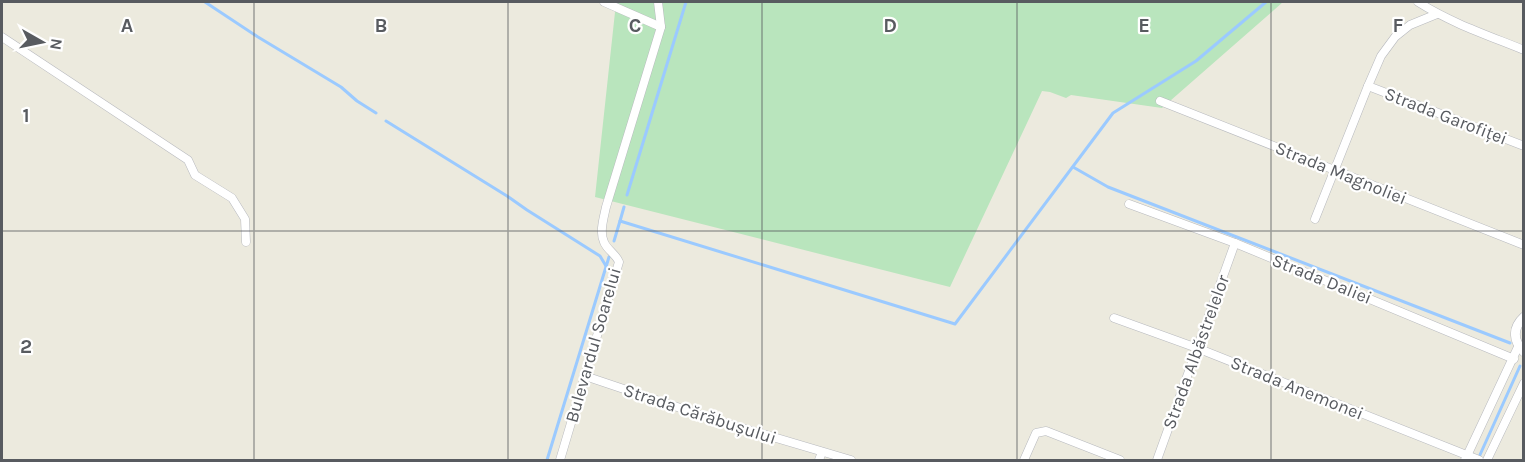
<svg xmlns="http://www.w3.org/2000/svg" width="1525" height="462" viewBox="0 0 1525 462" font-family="Karla,sans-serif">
<rect width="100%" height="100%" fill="#eceade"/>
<!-- green -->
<polygon fill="#b9e5bd" points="615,2 1283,2 1162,108 1071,95 1066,98 1050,92 1042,91 950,287 595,197 616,3"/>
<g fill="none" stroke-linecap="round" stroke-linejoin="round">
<!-- stream -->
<g stroke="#9bcaff" stroke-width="3">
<polyline points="205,2 258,37 341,87 357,101 376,113"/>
<polyline points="386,121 507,196 527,210 600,256 606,266"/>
<polyline points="1073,167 1108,187 1510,343"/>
<polyline points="627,195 686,2"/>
<polyline points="624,207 620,221 955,324 1113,113 1196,61 1266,2"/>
<polyline points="614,241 620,221"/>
<polyline points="1479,457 1520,366"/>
<polyline points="547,460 609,257"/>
</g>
<!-- minor casing -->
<g stroke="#b7b9be" stroke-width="9">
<g id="minor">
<polyline points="604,2 661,27"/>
<path d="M 1418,2 C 1451,23 1487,35 1524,50"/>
<polyline points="2,37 188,160 195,175 232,198 245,219 246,242"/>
<polyline points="1368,86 1524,146"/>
<polyline points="1160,101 1524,245"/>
<polyline points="1129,204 1235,243 1514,359"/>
<polyline points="1315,219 1368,86 1381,56 1395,37 1410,25 1437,14"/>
<polyline points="1114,318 1197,348 1479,460"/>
<polyline points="585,376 722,422 851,460"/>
<path d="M 560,460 L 619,262 C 616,254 607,250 604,242 C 599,232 604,217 606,207 L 661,27 L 658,2"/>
<polyline points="819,460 822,452"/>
<polyline points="1024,460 1036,433 1046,431 1120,460"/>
<polyline points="1157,460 1235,243"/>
<polyline points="1465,460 1518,347"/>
<polyline points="1487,460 1524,383"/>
</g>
</g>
<!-- tertiary casing -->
<g stroke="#b7b9be" stroke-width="10">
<path id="tertiary" d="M 1524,317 C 1512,328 1513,341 1524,352"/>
</g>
<!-- minor -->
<use href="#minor" stroke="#fff" stroke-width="8"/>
<!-- tertiary -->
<use href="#tertiary" stroke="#fff" stroke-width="9"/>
</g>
<!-- grid -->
<path fill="none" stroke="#585b60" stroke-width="1.5" stroke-opacity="0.55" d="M 254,2 L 254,460M 508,2 L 508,460M 762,2 L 762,460M 1017,2 L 1017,460M 1271,2 L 1271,460M 2,231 L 1524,231"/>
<g text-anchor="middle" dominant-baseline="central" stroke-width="4.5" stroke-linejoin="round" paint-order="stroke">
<!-- street labels -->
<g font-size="18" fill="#585b60" stroke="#fff">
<text transform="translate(1446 116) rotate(21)">Strada Garofiței</text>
<text transform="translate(1341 173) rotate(22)">Strada Magnoliei</text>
<text transform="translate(1322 279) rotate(22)">Strada Daliei</text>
<text transform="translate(593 345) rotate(-74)">Bulevardul Soarelui</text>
<text transform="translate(1196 352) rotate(-70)">Strada Albăstrelelor</text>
<text transform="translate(1297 388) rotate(22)">Strada Anemonei</text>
<text transform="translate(700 414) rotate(18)">Strada Cărăbușului</text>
</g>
</g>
<g font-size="20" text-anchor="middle" font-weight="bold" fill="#585b60" stroke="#fff" stroke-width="4.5" stroke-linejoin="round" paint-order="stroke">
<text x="127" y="32">A</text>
<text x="381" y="32">B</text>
<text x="635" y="32">C</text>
<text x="890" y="32">D</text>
<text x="1144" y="32">E</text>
<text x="1398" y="32">F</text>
<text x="26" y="122">1</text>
<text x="26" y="353">2</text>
</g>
<!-- border -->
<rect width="1525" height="462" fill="none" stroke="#585b60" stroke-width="6"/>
<!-- north arrow -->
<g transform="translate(42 42) rotate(99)" stroke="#ffffff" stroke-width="4.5" paint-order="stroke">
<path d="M0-4.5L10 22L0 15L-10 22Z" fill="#585b60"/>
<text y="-9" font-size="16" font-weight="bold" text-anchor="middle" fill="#585b60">N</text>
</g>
</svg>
